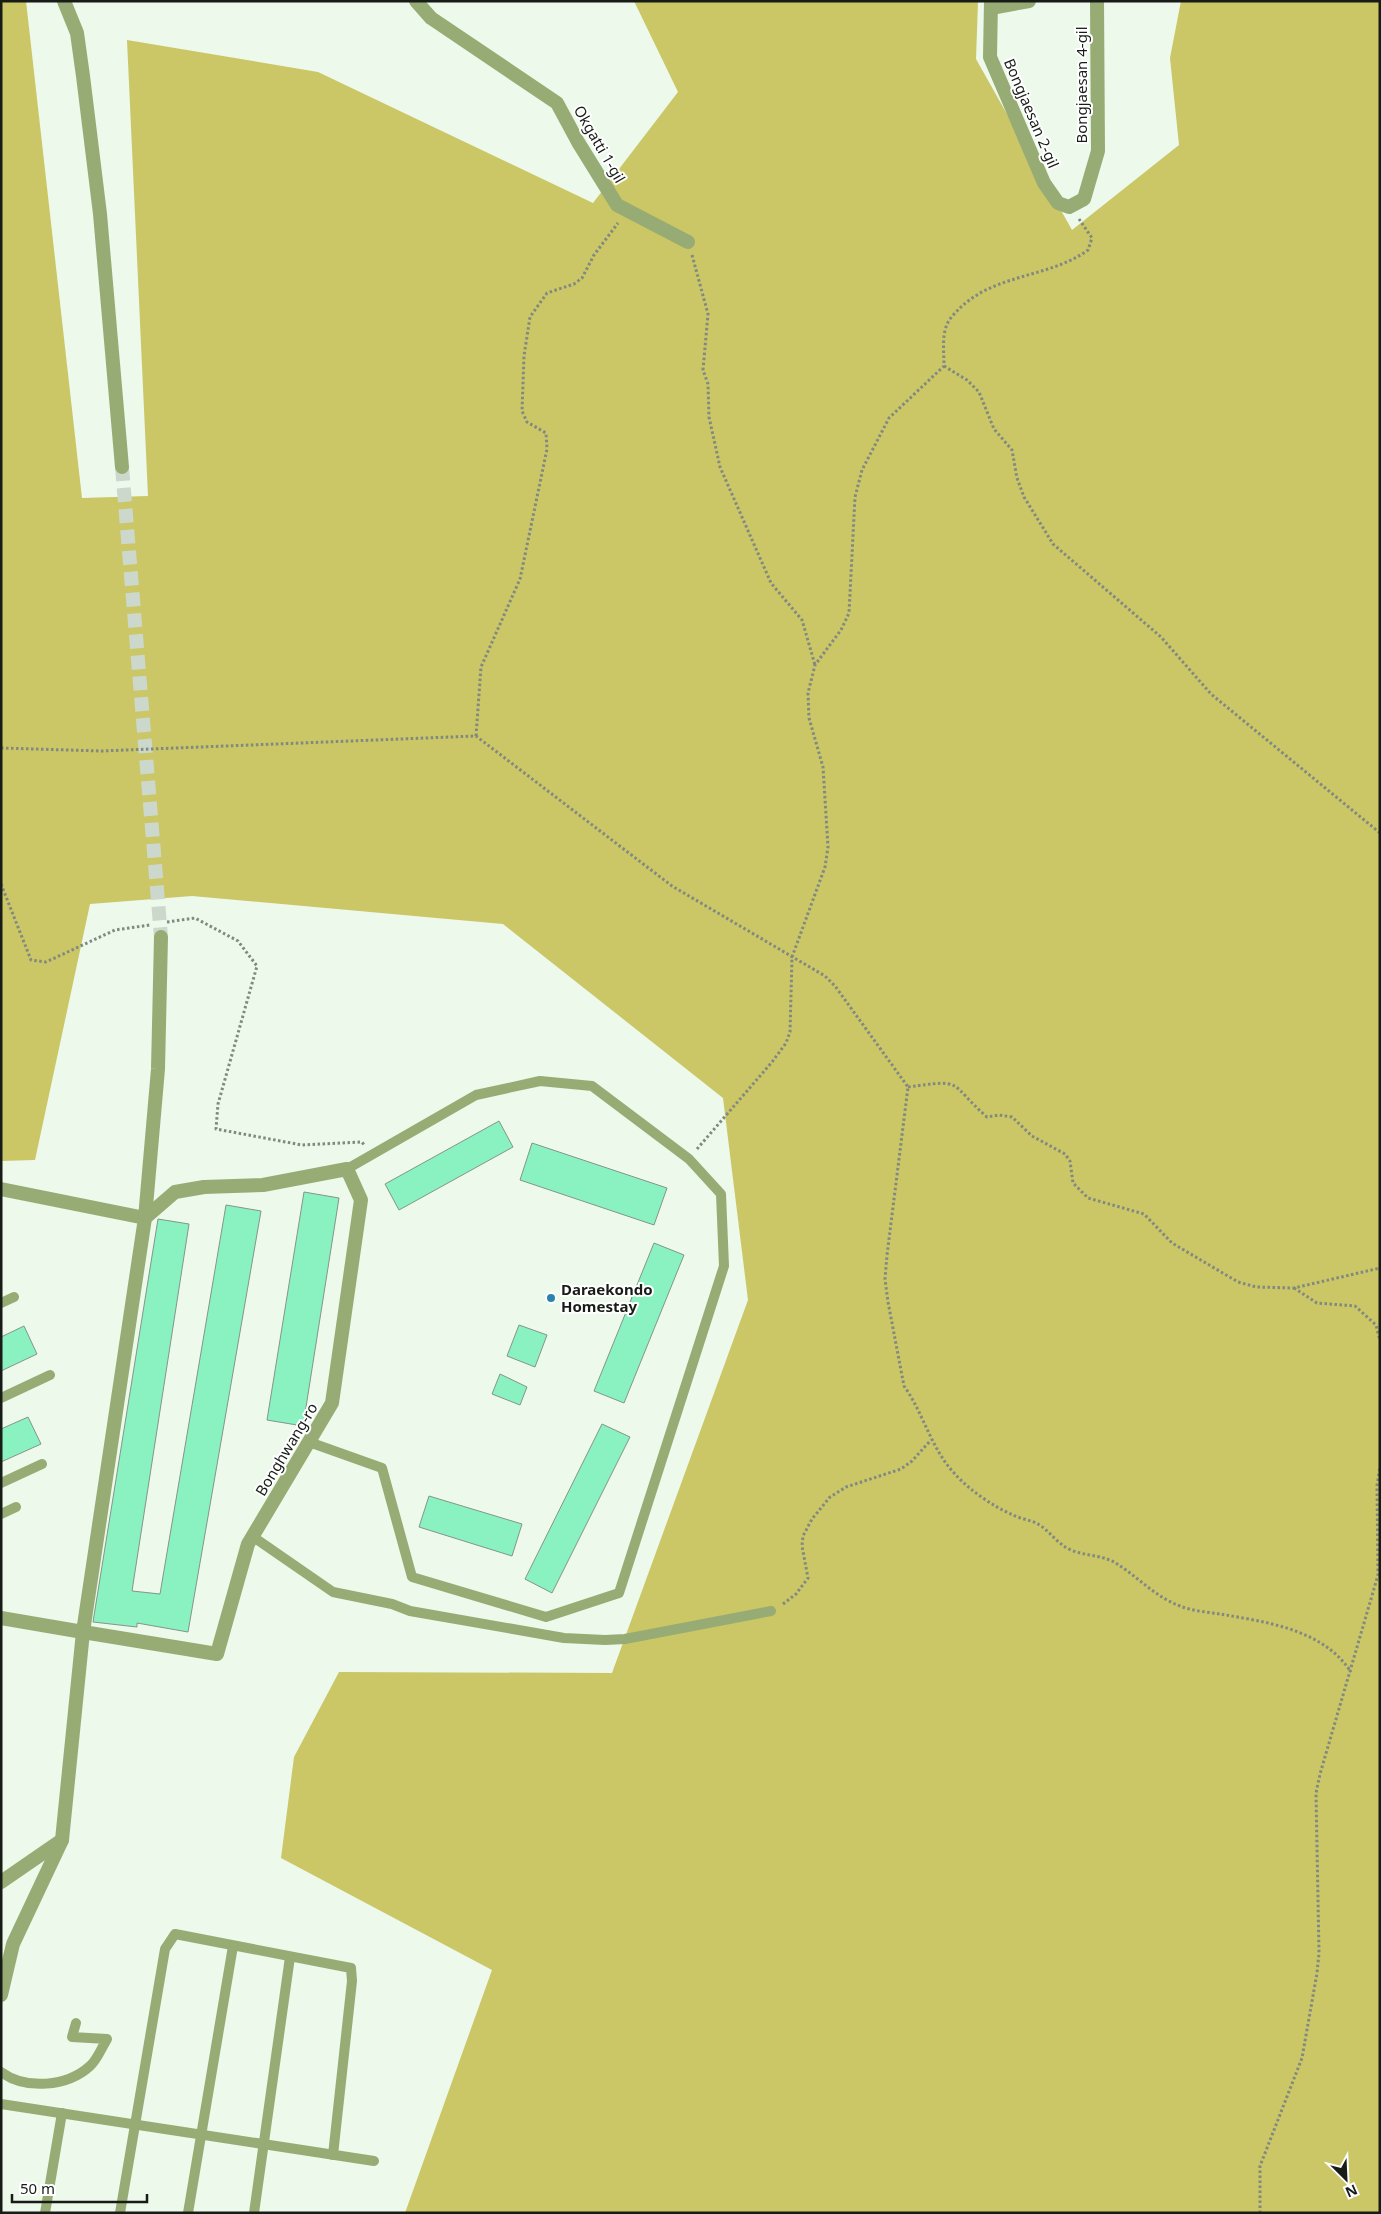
<svg xmlns="http://www.w3.org/2000/svg" width="1381" height="2214" viewBox="0 0 1381 2214" font-family="'Noto Sans',sans-serif">
<rect width="100%" height="100%" fill="#ecf9eb"/>
<!-- forest -->
<polygon fill="#cbc666" points="1,1 26,1 82,498 148,496 127,40 318,72 593,203 678,92 634,1 978,1 976,59 1072,230 1179,145 1170,58 1181,1 1380,1 1380,2213 405,2213 492,1970 281,1858 294,1757 339,1672 612,1673 748,1300 723,1098 503,924 192,896 90,904 35,1160 1,1161"/>
<!-- building -->
<g fill="#8af1c0" stroke="#84958b">
<polygon points="499,1121 513,1147 399,1210 385,1184"/>
<polygon points="532,1143 667,1188 654,1225 520,1180"/>
<polygon points="304,1192 339,1198 303,1426 267,1420"/>
<polygon points="226,1205 261,1211 188,1632 137,1623 137,1627 93,1622 158,1219 189,1224 132,1591 160,1594"/>
<polygon points="654,1243 684,1255 624,1403 594,1391"/>
<polygon points="519,1325 547,1335 535,1367 507,1356"/>
<polygon points="24,1326 37,1354 1,1371 1,1337"/>
<polygon points="500,1374 527,1387 520,1405 492,1394"/>
<polygon points="28,1417 41,1444 1,1462 1,1429"/>
<polygon points="602,1424 630,1437 552,1593 525,1579"/>
<polygon points="429,1496 522,1524 512,1556 419,1527"/>
</g>
<g fill="none" stroke-linecap="round" stroke-linejoin="round">
<!-- minor-tunnel -->
<polyline stroke="#ccd8cb" stroke-width="14" stroke-dasharray="14 7" stroke-linecap="butt" points="122,467 161,937"/>
<!-- path -->
<g stroke="#818980" stroke-width="3" stroke-dasharray="2.5 2.5" stroke-linecap="butt">
<polyline points="692,255 708,314 703,370 708,384 709,417 720,467 771,583 802,620 815,665"/>
<polyline points="944,366 967,380 979,392 994,429 1012,450 1017,478 1024,497 1053,544 1161,637 1211,694 1380,833"/>
<polyline points="476,736 481,667 520,579 547,449 546,433 527,422 522,411 524,356 530,317 547,293 574,284 582,278 594,255 618,223"/>
<path d="M 1,748 L 101,751 L 476,736 L 672,886 L 825,976 L 835,986 L 908,1087 L 887,1255 L 885,1279 L 888,1302 L 904,1386 C 924,1414 931,1449 955,1474 C 969,1490 994,1507 1013,1515 C 1021,1519 1031,1520 1038,1524 C 1050,1531 1057,1544 1071,1550 C 1085,1556 1101,1555 1114,1562 C 1136,1575 1155,1597 1180,1606 C 1192,1611 1207,1612 1220,1614 C 1266,1622 1323,1629 1351,1672"/>
<polyline points="1,884 31,960 46,962 115,930 150,925"/>
<polyline points="167,922 195,918 238,941 257,966 218,1104 216,1129 302,1145 362,1142 364,1145"/>
<path d="M 908,1087 C 966,1079 947,1082 987,1117 L 999,1115 L 1012,1117 L 1032,1136 L 1065,1154 L 1070,1161 L 1073,1183 L 1088,1198 L 1144,1214 L 1172,1243 L 1238,1282 L 1256,1287 L 1294,1288 L 1380,1268"/>
<path d="M 697,1149 L 772,1062 L 786,1043 L 790,1032 L 792,957 L 825,867 L 828,847 L 823,767 L 809,718 L 808,693 L 815,665 L 841,630 L 849,613 L 855,497 L 862,470 L 889,418 L 944,366 C 944,353 942,339 946,327 C 948,320 954,314 959,309 C 995,273 1050,278 1088,250 L 1092,238 L 1079,219"/>
<polyline points="1294,1288 1317,1303 1355,1306 1376,1325 1380,1341"/>
<polyline points="783,1604 796,1594 808,1578 802,1546 803,1536 812,1519 830,1497 846,1487 901,1469 912,1461 931,1440"/>
<polyline points="1260,2213 1260,2166 1302,2058 1317,1973 1319,1953 1316,1793 1320,1774 1378,1575 1377,1486 1380,1466"/>
</g>
<!-- service -->
<g stroke="#97ac74" stroke-width="10">
<polyline points="1,1303 14,1297"/>
<polyline points="1,1398 50,1375"/>
<polyline points="309,1442 382,1468 412,1577 546,1617 619,1593 724,1266 721,1194 689,1159 592,1086 540,1081 476,1095 347,1169"/>
<polyline points="1,1483 42,1464"/>
<polyline points="1,1514 16,1507"/>
<polyline points="252,1536 333,1592 392,1604 410,1611 564,1638 605,1640 625,1639 771,1611"/>
<path d="M 1,2072 C 26,2090 67,2087 90,2066 C 97,2060 102,2047 107,2039 L 72,2037 L 76,2023"/>
<polyline points="1,2104 374,2161"/>
<polyline points="45,2213 62,2113"/>
<polyline points="120,2213 165,1949 175,1934 351,1968 352,1981 333,2155"/>
<polyline points="188,2213 233,1946"/>
<polyline points="254,2213 290,1957"/>
</g>
<!-- minor -->
<g stroke="#97ac74" stroke-width="14">
<polyline points="64,1 77,33 83,76 100,214 122,467"/>
<polyline points="416,1 431,18 557,103 578,142 617,205 688,242"/>
<polyline points="991,1 990,57 1044,183 1058,203 1069,207 1084,199 1098,151 1097,1"/>
<polyline points="991,8 1029,1"/>
<polyline points="1,1618 83,1632 145,1218 158,1069 161,937"/>
<polyline points="1,1995 13,1944 62,1840"/>
</g>
<!-- tertiary -->
<polyline stroke="#97ac74" stroke-width="14" points="1,1189 145,1218 175,1192 204,1187 263,1185 347,1169 361,1200 332,1403 248,1544 217,1654 83,1632 62,1840 1,1882"/>
</g>
<!-- markers -->
<circle fill="#2b82b1" stroke="#fff" stroke-width="2" cx="551" cy="1298" r="5"/>
<g text-anchor="middle" dominant-baseline="central" stroke-width="4" stroke-linejoin="round" paint-order="stroke">
<!-- street labels -->
<g font-size="15" fill="#181c17" stroke="#fff">
<text transform="translate(1081 85) rotate(-90)">Bongjaesan 4-gil</text>
<text transform="translate(1032 113) rotate(67)">Bongjaesan 2-gil</text>
<text transform="translate(600 144) rotate(60)">Okgatti 1-gil</text>
<text transform="translate(286 1449) rotate(-59)">Bonghwang-ro</text>
</g>
<!-- poi labels -->
<g font-size="15" font-weight="bold" fill="#181c17" stroke="#fff" text-anchor="start">
<text x="561" y="1289">Daraekondo<tspan x="561" dy="17">Homestay</tspan></text>
</g>
</g>
<!-- border -->
<rect width="1381" height="2214" fill="none" stroke="#181c17" stroke-width="5"/>
<!-- north arrow -->
<g transform="translate(1346 2179) rotate(156)" stroke="#ffffff" stroke-width="4" paint-order="stroke">
<path d="M0-4L9 19L0 12L-9 19Z" fill="#181c17"/>
<text y="-8" font-size="14" font-weight="bold" text-anchor="middle" fill="#181c17">N</text>
</g>
<!-- scale -->
<path d="M12 2194v8h135v-8" fill="none" stroke="#181c17" stroke-width="2.5"/>
<text x="20" y="2194" font-size="15" fill="#181c17" stroke="#ffffff" stroke-width="4" paint-order="stroke">50 m</text>
</svg>
